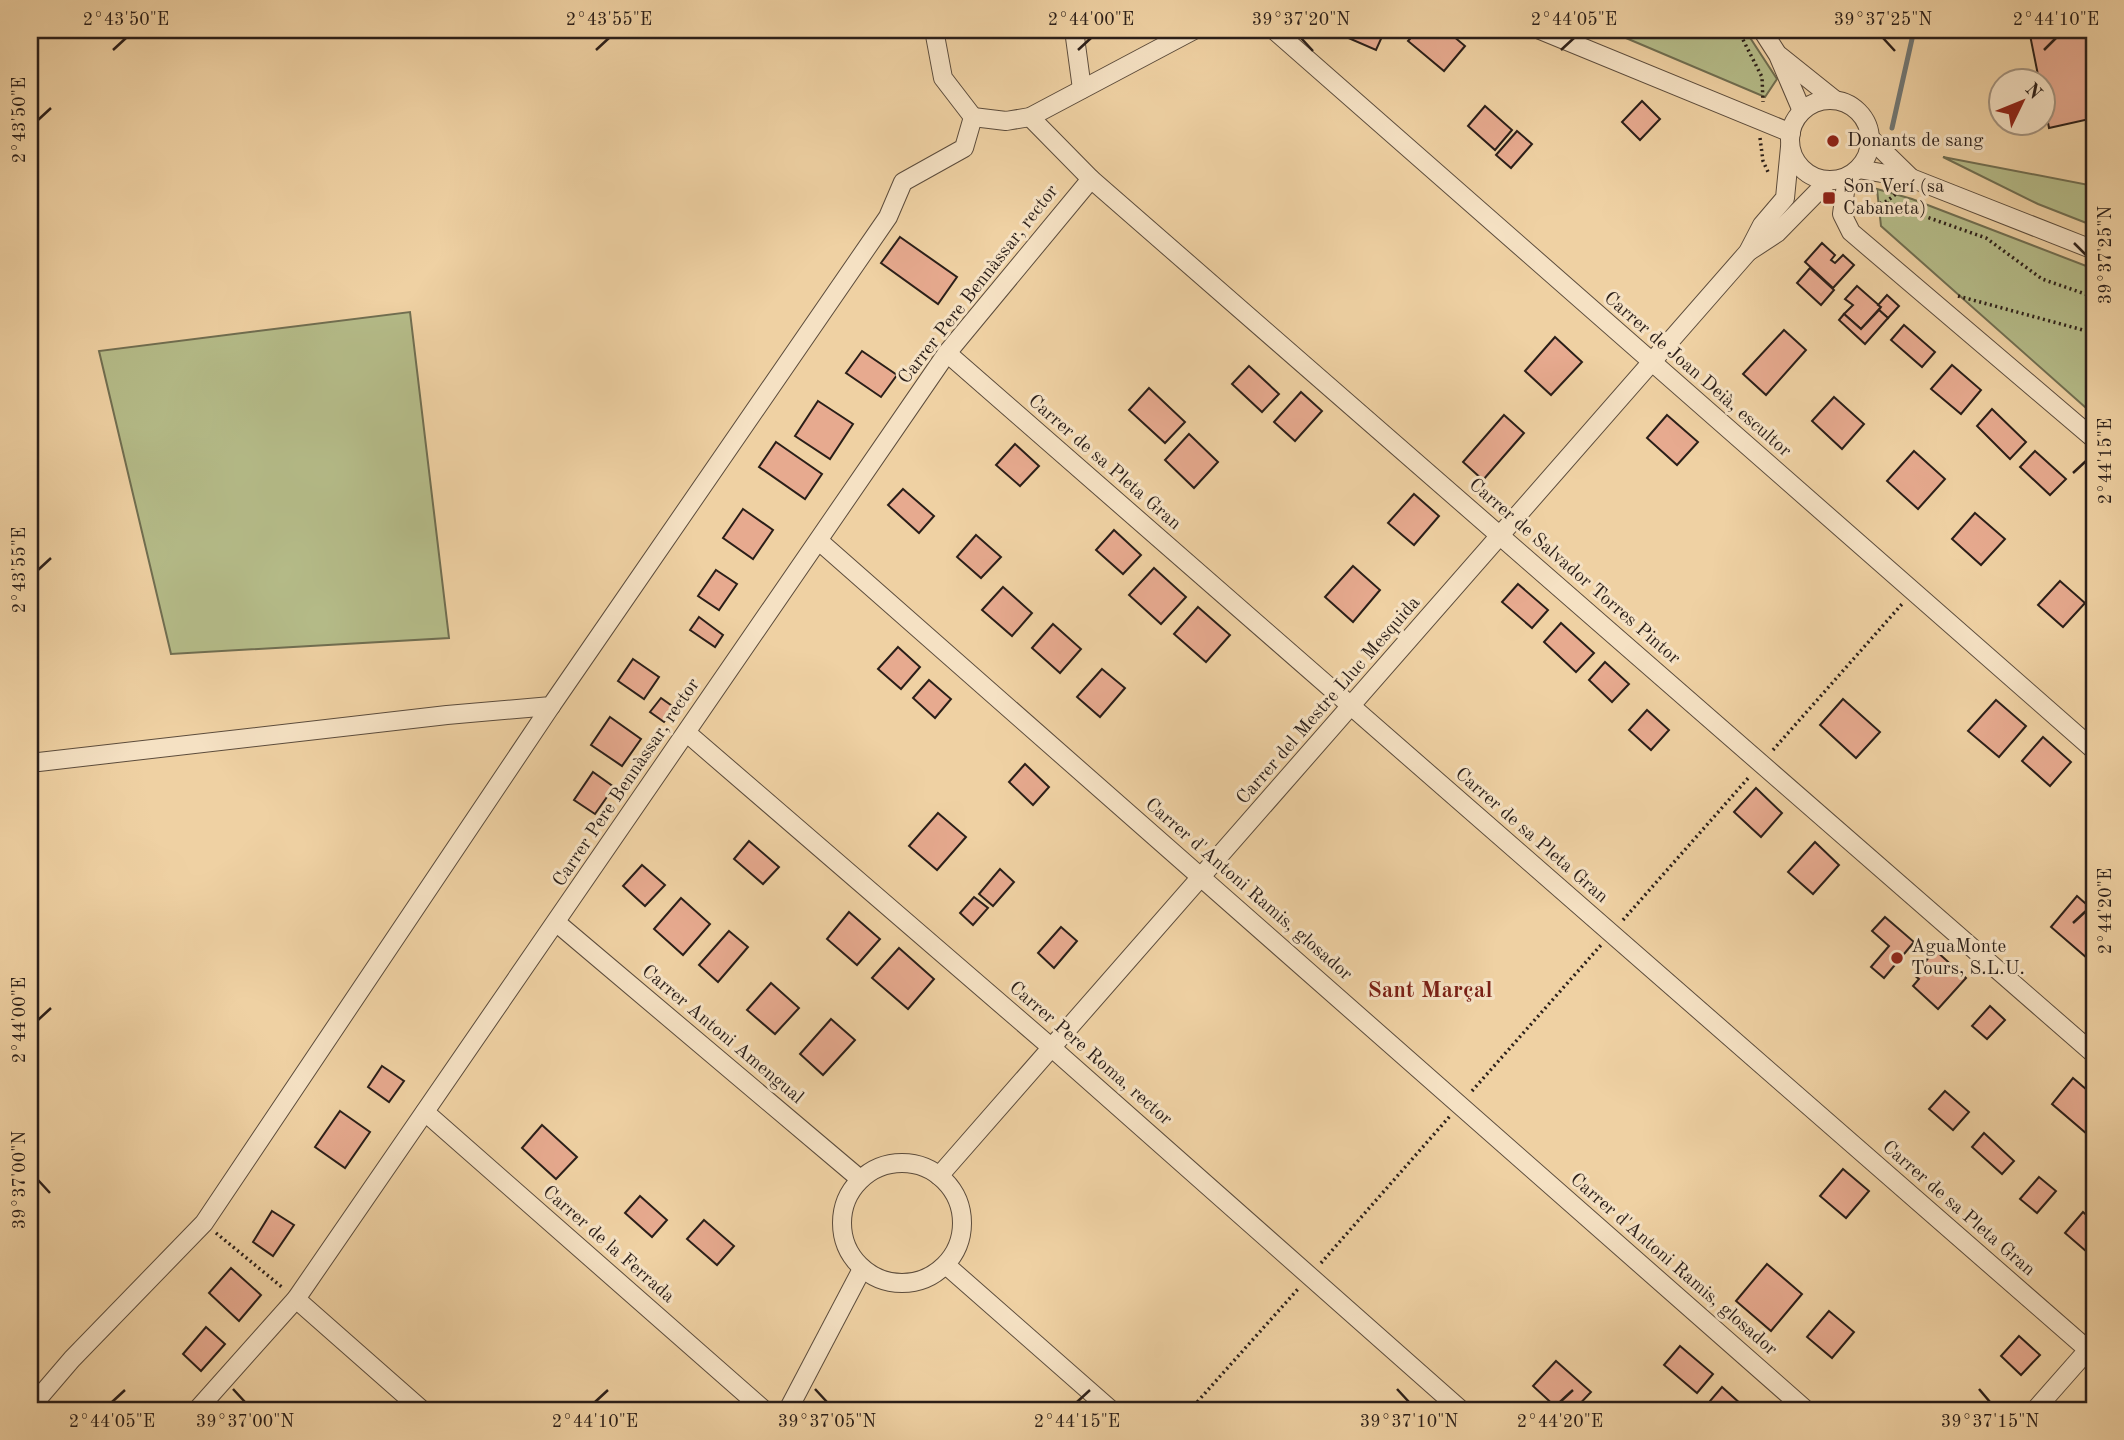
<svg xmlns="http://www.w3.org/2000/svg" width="2124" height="1440" viewBox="0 0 2124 1440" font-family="'Old Standard TT',serif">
<rect width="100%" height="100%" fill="#efd1a3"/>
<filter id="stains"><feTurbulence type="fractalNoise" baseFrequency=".00286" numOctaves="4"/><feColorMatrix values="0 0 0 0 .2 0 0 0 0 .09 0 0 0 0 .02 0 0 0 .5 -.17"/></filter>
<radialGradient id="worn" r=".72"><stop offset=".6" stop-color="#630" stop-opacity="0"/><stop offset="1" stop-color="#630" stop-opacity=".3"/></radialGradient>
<!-- green -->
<g fill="#b5bc89" stroke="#706e51" stroke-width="2">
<polygon points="1607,30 1745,30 1777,79 1765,97"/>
<polygon points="1943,157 2094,186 2094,226 2038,204"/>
<polygon points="1877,189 1912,199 2094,269 2094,415 1881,226"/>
<polygon points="410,312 449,638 171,654 99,351"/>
</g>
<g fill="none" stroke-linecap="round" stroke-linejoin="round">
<!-- stream -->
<polyline stroke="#717875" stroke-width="5" points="1892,128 1914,30"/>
</g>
<!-- building -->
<g fill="#e7aa8f" stroke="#2b1f19" stroke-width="2">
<polygon points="1330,30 1385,30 1376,50"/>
<polygon points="1418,30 1446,30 1465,46 1444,71 1408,41"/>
<polygon points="2029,30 2094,30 2094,118 2049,128 2044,101 2044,80 2039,80"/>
<polygon points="1642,101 1660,119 1640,140 1622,122"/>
<polygon points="1485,106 1512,130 1495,150 1468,126"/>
<polygon points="1517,131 1532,144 1511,168 1496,155"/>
<polygon points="900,237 957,277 938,304 881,263"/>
<polygon points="1822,243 1835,255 1831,260 1835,263 1843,255 1854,265 1833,288 1805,262"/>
<polygon points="1810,268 1834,290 1821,305 1797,283"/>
<polygon points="1857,286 1881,307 1861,329 1844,314 1853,305 1845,299"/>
<polygon points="1887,295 1899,306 1888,318 1879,310 1881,307 1878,305"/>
<polygon points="1879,310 1888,318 1865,344 1839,320 1844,314 1861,329"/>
<polygon points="1904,325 1935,352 1922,367 1891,340"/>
<polygon points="1784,330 1806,350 1766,395 1743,374"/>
<polygon points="1555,337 1582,362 1551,395 1525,371"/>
<polygon points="862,351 897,375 881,397 846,373"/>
<polygon points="1952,365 1981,390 1961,414 1931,389"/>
<polygon points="1249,366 1279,394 1262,412 1232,384"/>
<polygon points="1149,388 1185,422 1165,443 1129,410"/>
<polygon points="1301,392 1322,411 1295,441 1274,422"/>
<polygon points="1834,397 1864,424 1842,449 1812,421"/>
<polygon points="818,401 853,424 830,459 795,436"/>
<polygon points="1992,409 2026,442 2010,459 1977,426"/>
<polygon points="1504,415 1524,433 1483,480 1463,462"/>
<polygon points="1667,415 1698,442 1677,465 1647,438"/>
<polygon points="1189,434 1218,462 1194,488 1165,460"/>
<polygon points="776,442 822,474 805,499 759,467"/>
<polygon points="1015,444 1039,466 1020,486 996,465"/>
<polygon points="1914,451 1945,479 1918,509 1887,481"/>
<polygon points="2035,451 2066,479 2050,495 2020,467"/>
<polygon points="903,489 934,516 919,533 888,505"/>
<polygon points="1414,494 1439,516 1414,545 1388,523"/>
<polygon points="743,509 773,530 753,559 723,538"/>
<polygon points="1975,513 2005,539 1981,565 1952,539"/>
<polygon points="1114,530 1141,555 1123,574 1096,550"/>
<polygon points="976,535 1001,557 981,578 957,557"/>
<polygon points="1353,566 1380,590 1353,622 1325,597"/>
<polygon points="1154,568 1186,597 1161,624 1129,595"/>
<polygon points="716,570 737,584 719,610 698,596"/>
<polygon points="2060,581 2085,603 2063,627 2038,605"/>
<polygon points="1518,584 1548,610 1532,628 1502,602"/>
<polygon points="1003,587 1032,613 1012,636 982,610"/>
<polygon points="1198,607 1230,635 1206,662 1174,634"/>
<polygon points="699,617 723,635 715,647 690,630"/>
<polygon points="1561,623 1594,653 1576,672 1544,642"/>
<polygon points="1053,624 1081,649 1060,673 1032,648"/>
<polygon points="898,647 920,667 901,689 878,669"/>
<polygon points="633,659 659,677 644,699 618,681"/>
<polygon points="1605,662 1629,684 1612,702 1589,680"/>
<polygon points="1102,669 1125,688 1100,717 1077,697"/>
<polygon points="929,680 951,699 935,718 913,698"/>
<polygon points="661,698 675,708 664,722 650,712"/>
<polygon points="1843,699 1880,732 1856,758 1820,725"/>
<polygon points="1996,700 2026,726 1999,757 1968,731"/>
<polygon points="1647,710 1669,730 1651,750 1629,730"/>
<polygon points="610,717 641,739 622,766 591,745"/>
<polygon points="2043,737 2071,762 2050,786 2022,761"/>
<polygon points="1025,764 1049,787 1033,805 1009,782"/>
<polygon points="593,772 614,787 595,814 574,800"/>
<polygon points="1756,788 1782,813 1761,837 1734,812"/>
<polygon points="938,813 966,837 937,870 909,846"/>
<polygon points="749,841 779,867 763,884 734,859"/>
<polygon points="1815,842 1839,865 1813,894 1788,872"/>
<polygon points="642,865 665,885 645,906 623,886"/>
<polygon points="1000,869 1014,882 993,906 979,894"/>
<polygon points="2077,896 2094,911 2094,950 2087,958 2051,927"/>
<polygon points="974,897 988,908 973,925 960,913"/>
<polygon points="681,898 710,924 683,955 654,929"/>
<polygon points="849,912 880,939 857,965 827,939"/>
<polygon points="1885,917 1914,942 1884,978 1871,967 1889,946 1872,931"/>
<polygon points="1061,927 1077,941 1054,968 1038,953"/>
<polygon points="729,931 748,947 718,982 699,965"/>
<polygon points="899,948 934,979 908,1009 872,978"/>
<polygon points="1935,950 1966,978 1938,1009 1913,986 1919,979 1914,975"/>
<polygon points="771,983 799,1008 775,1034 747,1010"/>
<polygon points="1990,1006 2005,1020 1987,1039 1972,1026"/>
<polygon points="831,1019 855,1040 823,1075 800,1054"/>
<polygon points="382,1066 404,1081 389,1102 368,1087"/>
<polygon points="2073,1078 2094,1096 2094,1125 2087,1134 2052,1104"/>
<polygon points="1945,1091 1969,1112 1953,1130 1929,1109"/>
<polygon points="340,1111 370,1132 345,1168 315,1147"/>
<polygon points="542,1125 577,1157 556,1179 522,1148"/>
<polygon points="1984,1133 2014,1161 2002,1174 1972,1147"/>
<polygon points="1843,1169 1869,1191 1846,1218 1820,1196"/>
<polygon points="2039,1177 2056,1191 2037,1213 2020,1199"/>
<polygon points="640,1196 667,1220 652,1237 625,1213"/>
<polygon points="272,1211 294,1225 273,1256 253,1242"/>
<polygon points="2083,1212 2094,1222 2094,1258 2065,1233"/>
<polygon points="704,1220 734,1246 717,1265 687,1239"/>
<polygon points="1767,1264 1802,1294 1771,1331 1736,1301"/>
<polygon points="231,1268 261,1295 239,1321 209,1293"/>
<polygon points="1829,1311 1854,1332 1832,1358 1807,1337"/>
<polygon points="206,1327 225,1344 201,1371 183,1354"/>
<polygon points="2019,1336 2040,1355 2021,1375 2001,1356"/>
<polygon points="1680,1346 1713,1374 1697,1393 1664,1365"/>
<polygon points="1556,1361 1591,1392 1574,1410 1559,1410 1533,1386"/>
<polygon points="1722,1387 1743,1406 1740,1410 1721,1410 1710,1401"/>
</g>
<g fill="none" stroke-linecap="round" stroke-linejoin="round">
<!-- minor casing -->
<g stroke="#5c4c3c" stroke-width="20">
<g id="minor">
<polyline points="934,30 943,78 973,117"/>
<polyline points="1074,30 1082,89"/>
<polyline points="1274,30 2094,750"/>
<polyline points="1540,30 1791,133"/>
<polyline points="1762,30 1778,55 1802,111"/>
<polyline points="1780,56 1835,100"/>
<circle cx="1830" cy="140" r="40"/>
<polyline points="973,117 1006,121 1030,117 1194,30"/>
<polyline points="1030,117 1091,179 2094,1054"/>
<polyline points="1871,139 1911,178"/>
<polyline points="1858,169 1911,178 2094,250"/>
<polyline points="1847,177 1842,214 1851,232 2094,439"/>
<polyline points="1748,252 1777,233 1829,180"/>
<polyline points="947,353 2094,1355"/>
<polyline points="819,541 1806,1410"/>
<polyline points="687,733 1052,1048 1461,1410"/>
<polyline points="30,763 447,715 551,706 888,217 903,182 964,148 973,117"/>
<polyline points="557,923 860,1179"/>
<polyline points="425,1112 764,1410"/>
<circle cx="902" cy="1223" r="60"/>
<polyline points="939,1176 1748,252 1762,225 1785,198 1790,147"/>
<polyline points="946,1265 1111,1410"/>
<polyline points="296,1299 422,1410"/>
<polyline points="30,1408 72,1359 204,1223 551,706"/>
<polyline points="197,1410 296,1299 947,353 1091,179"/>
<polyline points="788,1410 862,1269"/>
<polyline points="2035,1410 2094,1343"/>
</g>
</g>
<!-- path -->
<g stroke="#2b1f19" stroke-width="3.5" stroke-dasharray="2 3.5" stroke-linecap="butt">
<polyline points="1738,30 1762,77 1763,102"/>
<polyline points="1760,138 1763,161 1769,174"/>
<polyline points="1887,203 1986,238 2042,279 2094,297"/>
<polyline points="1859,211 1887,201 1896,194"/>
<polyline points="1958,296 2094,333"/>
<polyline points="1773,750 1902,604"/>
<polyline points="1623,920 1750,776"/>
<polyline points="1472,1091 1601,945"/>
<polyline points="216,1233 283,1288"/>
<polyline points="1321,1263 1450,1116"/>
<polyline points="1190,1410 1298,1289"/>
</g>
<!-- minor -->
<use href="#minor" stroke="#f5e1c3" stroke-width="18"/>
</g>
<!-- ticks -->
<path fill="none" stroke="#2b1f19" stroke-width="2.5" d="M 1301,38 L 1313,51M 1883,38 L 1895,51M 113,50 L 126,38M 596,50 L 609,38M 1078,50 L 1091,38M 1561,50 L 1574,38M 2044,50 L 2056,38M 38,120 L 51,108M 2074,243 L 2086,255M 2073,473 L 2086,461M 38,570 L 51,558M 2073,923 L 2086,911M 38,1020 L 51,1008M 38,1180 L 50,1193M 233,1389 L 245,1402M 815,1389 L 827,1402M 1397,1389 L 1409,1402M 1979,1389 L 1990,1402M 112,1402 L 125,1390M 595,1402 L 608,1390M 1077,1402 L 1090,1390M 1560,1402 L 1573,1390"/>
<!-- markers -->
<g fill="#8f2418" stroke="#f5e1c3" stroke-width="2.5">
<circle cx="1833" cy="141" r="7"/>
<rect x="1822" y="191" width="14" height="14" rx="3.5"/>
<circle cx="1897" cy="958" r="7"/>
</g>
<g text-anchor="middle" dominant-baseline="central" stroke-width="6" stroke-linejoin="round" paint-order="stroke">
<!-- poi labels -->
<g font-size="19" fill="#2b1f19" stroke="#f5e1c3" text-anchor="start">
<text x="1847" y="141">Donants de sang</text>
<text x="1843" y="187">Son Verí (sa<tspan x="1843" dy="22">Cabaneta)</tspan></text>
<text x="1911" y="947">AguaMonte<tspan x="1911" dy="22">Tours, S.L.U.</tspan></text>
</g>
<!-- street labels -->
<g font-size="19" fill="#2b1f19" stroke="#f5e1c3">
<text transform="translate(979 285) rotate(-52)">Carrer Pere Bennàssar, rector</text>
<text transform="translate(1697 375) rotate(41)">Carrer de Joan Deià, escultor</text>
<text transform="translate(1104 463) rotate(41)">Carrer de sa Pleta Gran</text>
<text transform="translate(1574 572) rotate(41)">Carrer de Salvador Torres Pintor</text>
<text transform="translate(1329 701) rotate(-49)">Carrer del Mestre Lluc Mesquida</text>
<text transform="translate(627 783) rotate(-56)">Carrer Pere Bennàssar, rector</text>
<text transform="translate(1531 836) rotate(41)">Carrer de sa Pleta Gran</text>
<text transform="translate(1248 890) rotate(41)">Carrer d'Antoni Ramis, glosador</text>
<text transform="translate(722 1035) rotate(40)">Carrer Antoni Amengual</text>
<text transform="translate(1090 1054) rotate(41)">Carrer Pere Roma, rector</text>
<text transform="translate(1958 1209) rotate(41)">Carrer de sa Pleta Gran</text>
<text transform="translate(608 1245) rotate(41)">Carrer de la Ferrada</text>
<text transform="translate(1673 1265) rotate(41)">Carrer d'Antoni Ramis, glosador</text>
</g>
<!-- quarter labels -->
<g font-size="23" font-weight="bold" fill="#7a1f14" stroke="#f5e1c3">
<text x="1430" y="990">Sant Marçal</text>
</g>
</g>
<!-- margin -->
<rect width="2124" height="1440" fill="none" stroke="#efd1a3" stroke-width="77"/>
<!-- north arrow -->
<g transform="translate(2022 102) rotate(47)"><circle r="33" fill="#f5e1c3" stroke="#a4937f" stroke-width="2"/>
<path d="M0-5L12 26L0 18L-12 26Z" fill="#8f2418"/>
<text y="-10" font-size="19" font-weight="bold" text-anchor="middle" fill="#2b1f19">N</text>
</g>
<rect x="38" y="38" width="2048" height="1364" fill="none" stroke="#2b1f19" stroke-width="2.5"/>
<g font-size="18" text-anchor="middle" fill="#2b1f19">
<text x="126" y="25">2°43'50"E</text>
<text x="609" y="25">2°43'55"E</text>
<text x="1091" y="25">2°44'00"E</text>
<text x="1301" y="25">39°37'20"N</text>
<text x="1574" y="25">2°44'05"E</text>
<text x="1883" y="25">39°37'25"N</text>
<text x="2056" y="25">2°44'10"E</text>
<text transform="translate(19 120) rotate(-90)" y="6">2°43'50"E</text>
<text transform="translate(2105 255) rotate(-90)" y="6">39°37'25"N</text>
<text transform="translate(2105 461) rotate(-90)" y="6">2°44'15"E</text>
<text transform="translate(19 570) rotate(-90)" y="6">2°43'55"E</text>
<text transform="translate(2105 911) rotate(-90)" y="6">2°44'20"E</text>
<text transform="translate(19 1020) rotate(-90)" y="6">2°44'00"E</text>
<text transform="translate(19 1180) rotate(-90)" y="6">39°37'00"N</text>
<text x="112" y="1427">2°44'05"E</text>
<text x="245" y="1427">39°37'00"N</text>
<text x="595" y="1427">2°44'10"E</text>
<text x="827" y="1427">39°37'05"N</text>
<text x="1077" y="1427">2°44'15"E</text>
<text x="1409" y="1427">39°37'10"N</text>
<text x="1560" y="1427">2°44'20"E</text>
<text x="1990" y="1427">39°37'15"N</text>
</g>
<rect width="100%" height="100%" filter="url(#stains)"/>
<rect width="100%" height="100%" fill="url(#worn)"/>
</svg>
